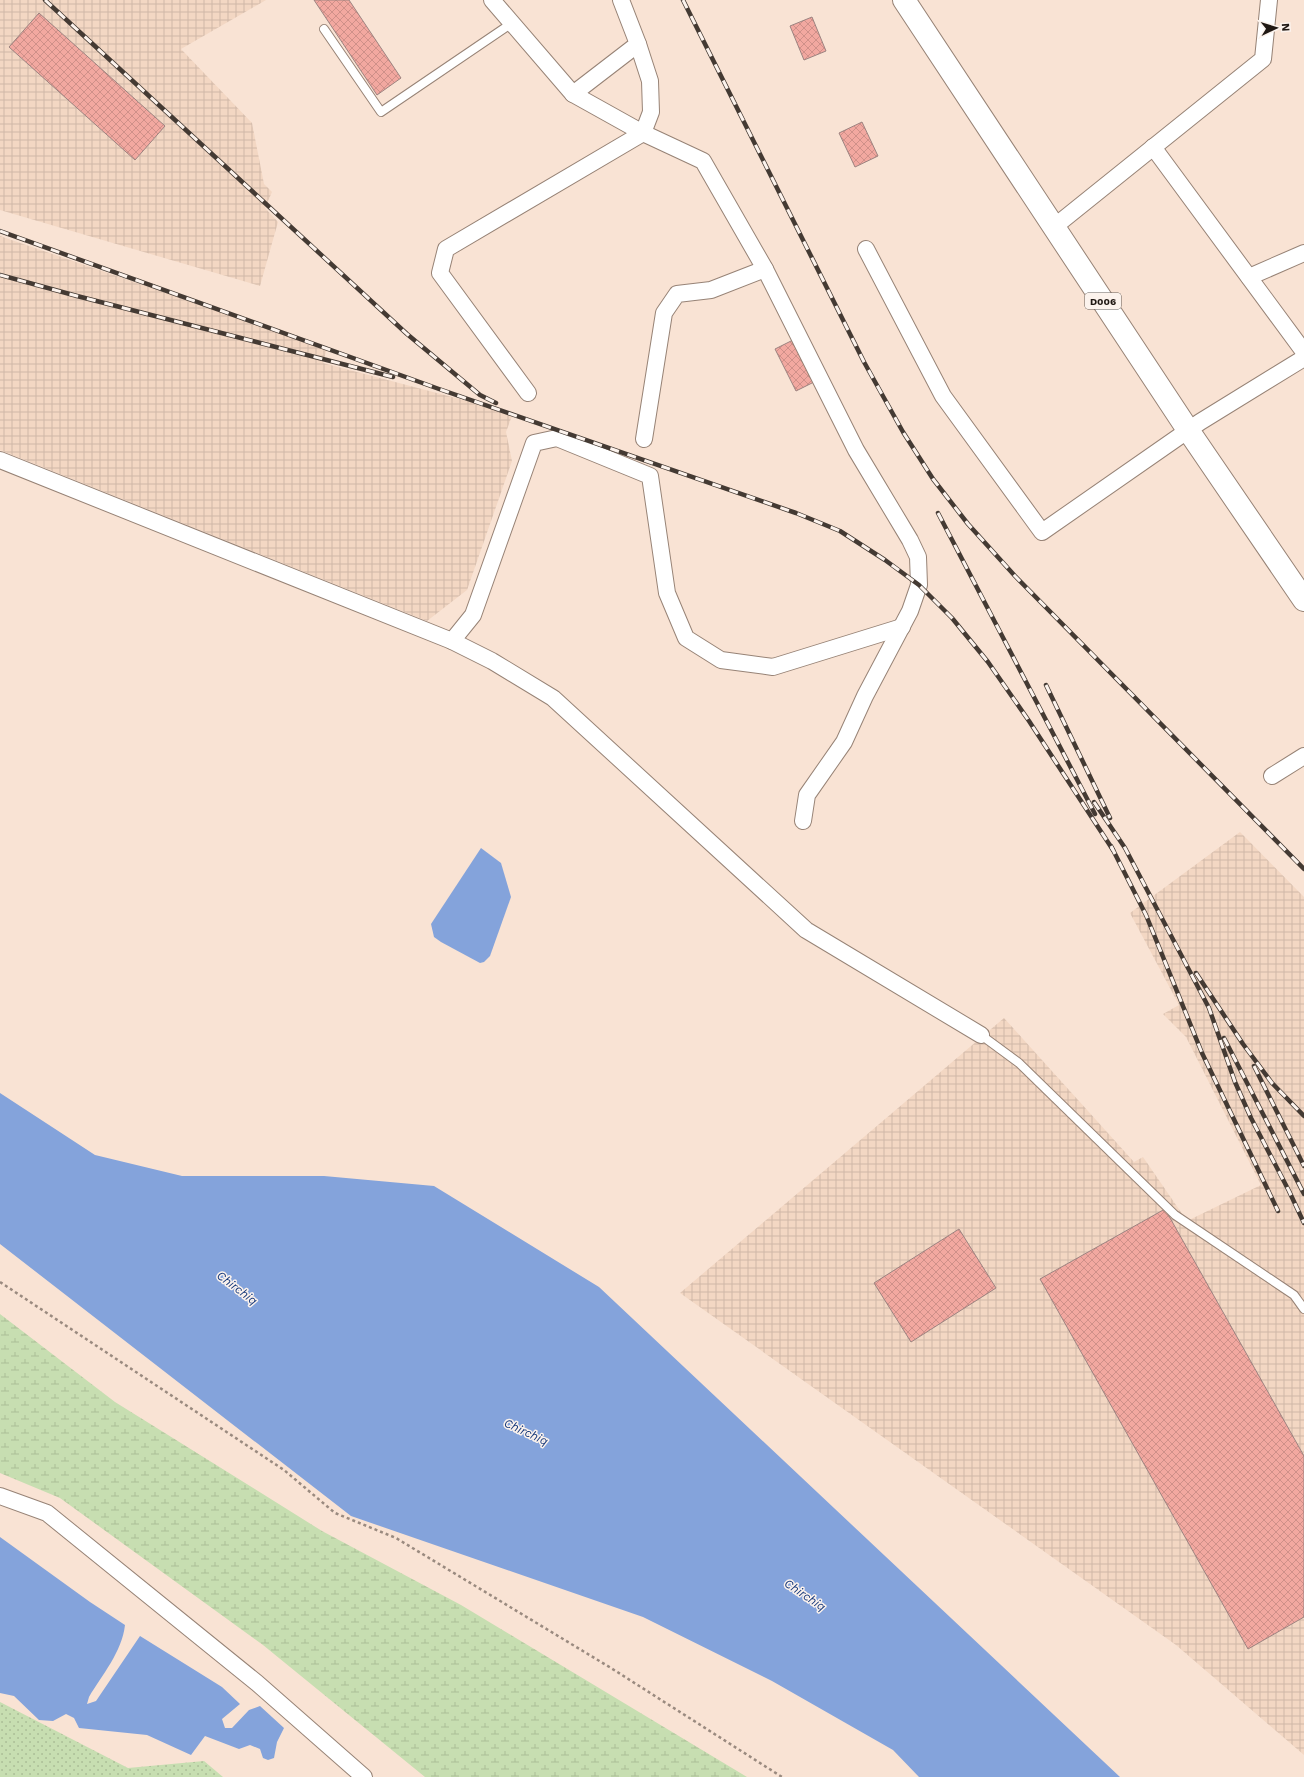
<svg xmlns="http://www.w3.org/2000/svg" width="1304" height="1777" viewBox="0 0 1304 1777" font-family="'Work Sans',sans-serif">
<defs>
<pattern id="industrial-grid" width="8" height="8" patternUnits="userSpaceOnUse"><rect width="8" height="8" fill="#f3d7c3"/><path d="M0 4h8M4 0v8" fill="none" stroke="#d0b8a7"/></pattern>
<pattern id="green-dots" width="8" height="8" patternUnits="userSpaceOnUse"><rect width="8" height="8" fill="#c7deb1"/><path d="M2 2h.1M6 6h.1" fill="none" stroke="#abbe97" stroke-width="1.8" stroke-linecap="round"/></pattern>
<pattern id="wetland-marsh" width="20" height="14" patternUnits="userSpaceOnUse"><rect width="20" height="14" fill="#c7deb1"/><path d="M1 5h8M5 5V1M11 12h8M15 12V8" fill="none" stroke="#abbe97"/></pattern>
<pattern id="building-cross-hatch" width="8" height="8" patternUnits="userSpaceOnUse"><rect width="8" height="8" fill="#f2a8a0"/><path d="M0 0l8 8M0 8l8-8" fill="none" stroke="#cf9089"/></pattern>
</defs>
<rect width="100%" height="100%" fill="#f9e3d4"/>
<!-- industrial -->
<g fill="url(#industrial-grid)">
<polygon points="0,0 266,0 181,49 252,123 264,184 272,192 265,208 278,222 260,286 0,210"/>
<polygon points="0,236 327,348 323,363 513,413 506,432 512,461 467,590 427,621 0,450"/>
<polygon points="1240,832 1304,897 1304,1755 1176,1645 680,1293 1004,1018 1134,1162 1143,1157 1187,1221 1261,1185 1186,1037 1163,1014 1179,1005 1130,913"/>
</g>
<!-- green -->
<polygon fill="url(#green-dots)" points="0,1702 128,1768 204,1761 223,1777 0,1777"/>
<!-- wetland -->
<polygon fill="url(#wetland-marsh)" points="0,1314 115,1402 322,1531 461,1605 747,1777 425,1777 263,1645 60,1498 0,1473"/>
<!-- water -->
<g fill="#84a3db">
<polygon points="481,848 501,863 511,897 490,956 484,962 480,963 441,942 434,937 431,924"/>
<polygon points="0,1093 95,1155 182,1176 324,1176 434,1186 599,1287 1120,1777 919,1777 893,1750 772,1681 643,1617 351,1516 0,1244"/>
<path d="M 0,1537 L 90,1602 L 125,1625 C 122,1652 102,1675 89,1697 L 87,1704 L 96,1701 L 140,1636 L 222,1687 L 240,1704 L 222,1719 L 225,1728 L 232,1728 L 249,1710 L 260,1706 L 284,1728 L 277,1742 L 274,1758 L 268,1760 L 263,1758 L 260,1749 L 250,1745 L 239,1749 L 205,1736 L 191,1755 L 147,1735 L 79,1728 L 74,1718 L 66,1714 L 53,1721 L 39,1720 L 14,1696 L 0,1693 Z"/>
</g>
<!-- building -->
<g fill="url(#building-cross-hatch)" stroke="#9c8380">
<polygon points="314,0 349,0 401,78 377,95"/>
<polygon points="39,13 165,126 135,160 9,47"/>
<polygon points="812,17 826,51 804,60 790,26"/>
<polygon points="862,122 878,156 855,167 839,133"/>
<polygon points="793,340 814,382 796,391 775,349"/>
<polygon points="1165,1209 1304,1456 1304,1617 1248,1649 1040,1279"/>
<polygon points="959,1229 996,1288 911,1342 874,1283"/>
</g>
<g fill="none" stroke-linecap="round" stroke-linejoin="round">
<!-- lane casing -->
<g stroke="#978376" stroke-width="10">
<g id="lane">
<polyline points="324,29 381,112 512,23"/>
<polyline points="981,1035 1019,1063 1175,1215 1294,1295 1304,1309"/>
</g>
</g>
<!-- street casing -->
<g stroke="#978376" stroke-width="18">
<g id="street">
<polyline points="492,0 573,94 643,133 703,161 765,269 856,450 910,540 918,557 919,585 910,611 865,696 844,742 807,795 803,821"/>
<polyline points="573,94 638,44 621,0"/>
<polyline points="1153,147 1304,352"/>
<polyline points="1054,227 1263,59 1269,0"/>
<polyline points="866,249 943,396 1042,532 1200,422 1304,358"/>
<polyline points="1249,277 1304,253"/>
<polyline points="528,393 440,273 446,249 643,133 651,112 650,81 638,44"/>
<polyline points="644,439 664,313 677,294 711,290 765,269"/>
<polyline points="0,460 452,641 492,661 553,698 806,930 981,1035"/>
<polyline points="452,641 473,615 534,443 557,438 650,476 667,593 686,638 721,660 773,667 902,627"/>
<polyline points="1272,776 1304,756"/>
<polyline points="0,1496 47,1513 257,1683 364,1777"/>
</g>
</g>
<!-- primary casing -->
<g stroke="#978376" stroke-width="24">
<polyline id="primary" points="904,0 1188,430 1304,600"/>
</g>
<!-- path -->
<polyline stroke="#9a8a7f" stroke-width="2.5" stroke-dasharray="3 3" stroke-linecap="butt" points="0,1282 284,1470 335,1513 396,1538 611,1668 782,1777"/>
<!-- lane -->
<use href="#lane" stroke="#fff" stroke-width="8"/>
<!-- street -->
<use href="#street" stroke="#fff" stroke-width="16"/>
<!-- primary -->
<use href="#primary" stroke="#fff" stroke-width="22"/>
<!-- rail casing -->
<g stroke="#443a33" stroke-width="4.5">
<g id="rail">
<polyline points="45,0 407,334 480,395 496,403"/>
<polyline points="683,0 864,362 903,432 933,479 968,524 1015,576 1304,869"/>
<polyline points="0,231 439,389 796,513 840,531 885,560 919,585 952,618 988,662 1029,721 1113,850"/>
<polyline points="0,275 77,296 393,377"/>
<polyline points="938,513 1095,814"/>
<polyline points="1046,685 1110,818"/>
<polyline points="1094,802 1125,848 1209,1008 1235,1082 1251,1118 1289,1191 1304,1223"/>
<polyline points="1111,846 1146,915 1202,1053 1278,1211"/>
<polyline points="1196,973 1243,1044 1272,1083 1304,1116"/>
<polyline points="1224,1038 1304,1194"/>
<polyline points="1254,1066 1304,1166"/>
</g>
</g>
<!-- rail -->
<use href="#rail" stroke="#fcf3ed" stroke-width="3" stroke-dasharray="9" stroke-linecap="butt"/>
</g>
<g text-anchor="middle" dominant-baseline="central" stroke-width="3" stroke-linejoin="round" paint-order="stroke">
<!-- shield labels -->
<rect fill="#fcf3ed" stroke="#625a54" stroke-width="1" x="1085" y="293" width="36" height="16" rx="3"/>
<g font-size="10" font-weight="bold" fill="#201813">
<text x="1103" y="301">D006</text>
</g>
<!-- water labels -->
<g font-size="12" font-style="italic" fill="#183a7c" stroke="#fcf3ed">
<text transform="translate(237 1288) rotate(37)">Chirchiq</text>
<text transform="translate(526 1432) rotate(25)">Chirchiq</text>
<text transform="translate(805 1595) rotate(34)">Chirchiq</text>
</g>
</g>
<!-- north arrow -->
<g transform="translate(1276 28) rotate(86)" stroke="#fcf3ed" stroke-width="3" paint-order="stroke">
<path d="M0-3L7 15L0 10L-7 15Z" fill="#201813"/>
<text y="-6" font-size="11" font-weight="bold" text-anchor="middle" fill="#201813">N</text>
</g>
</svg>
